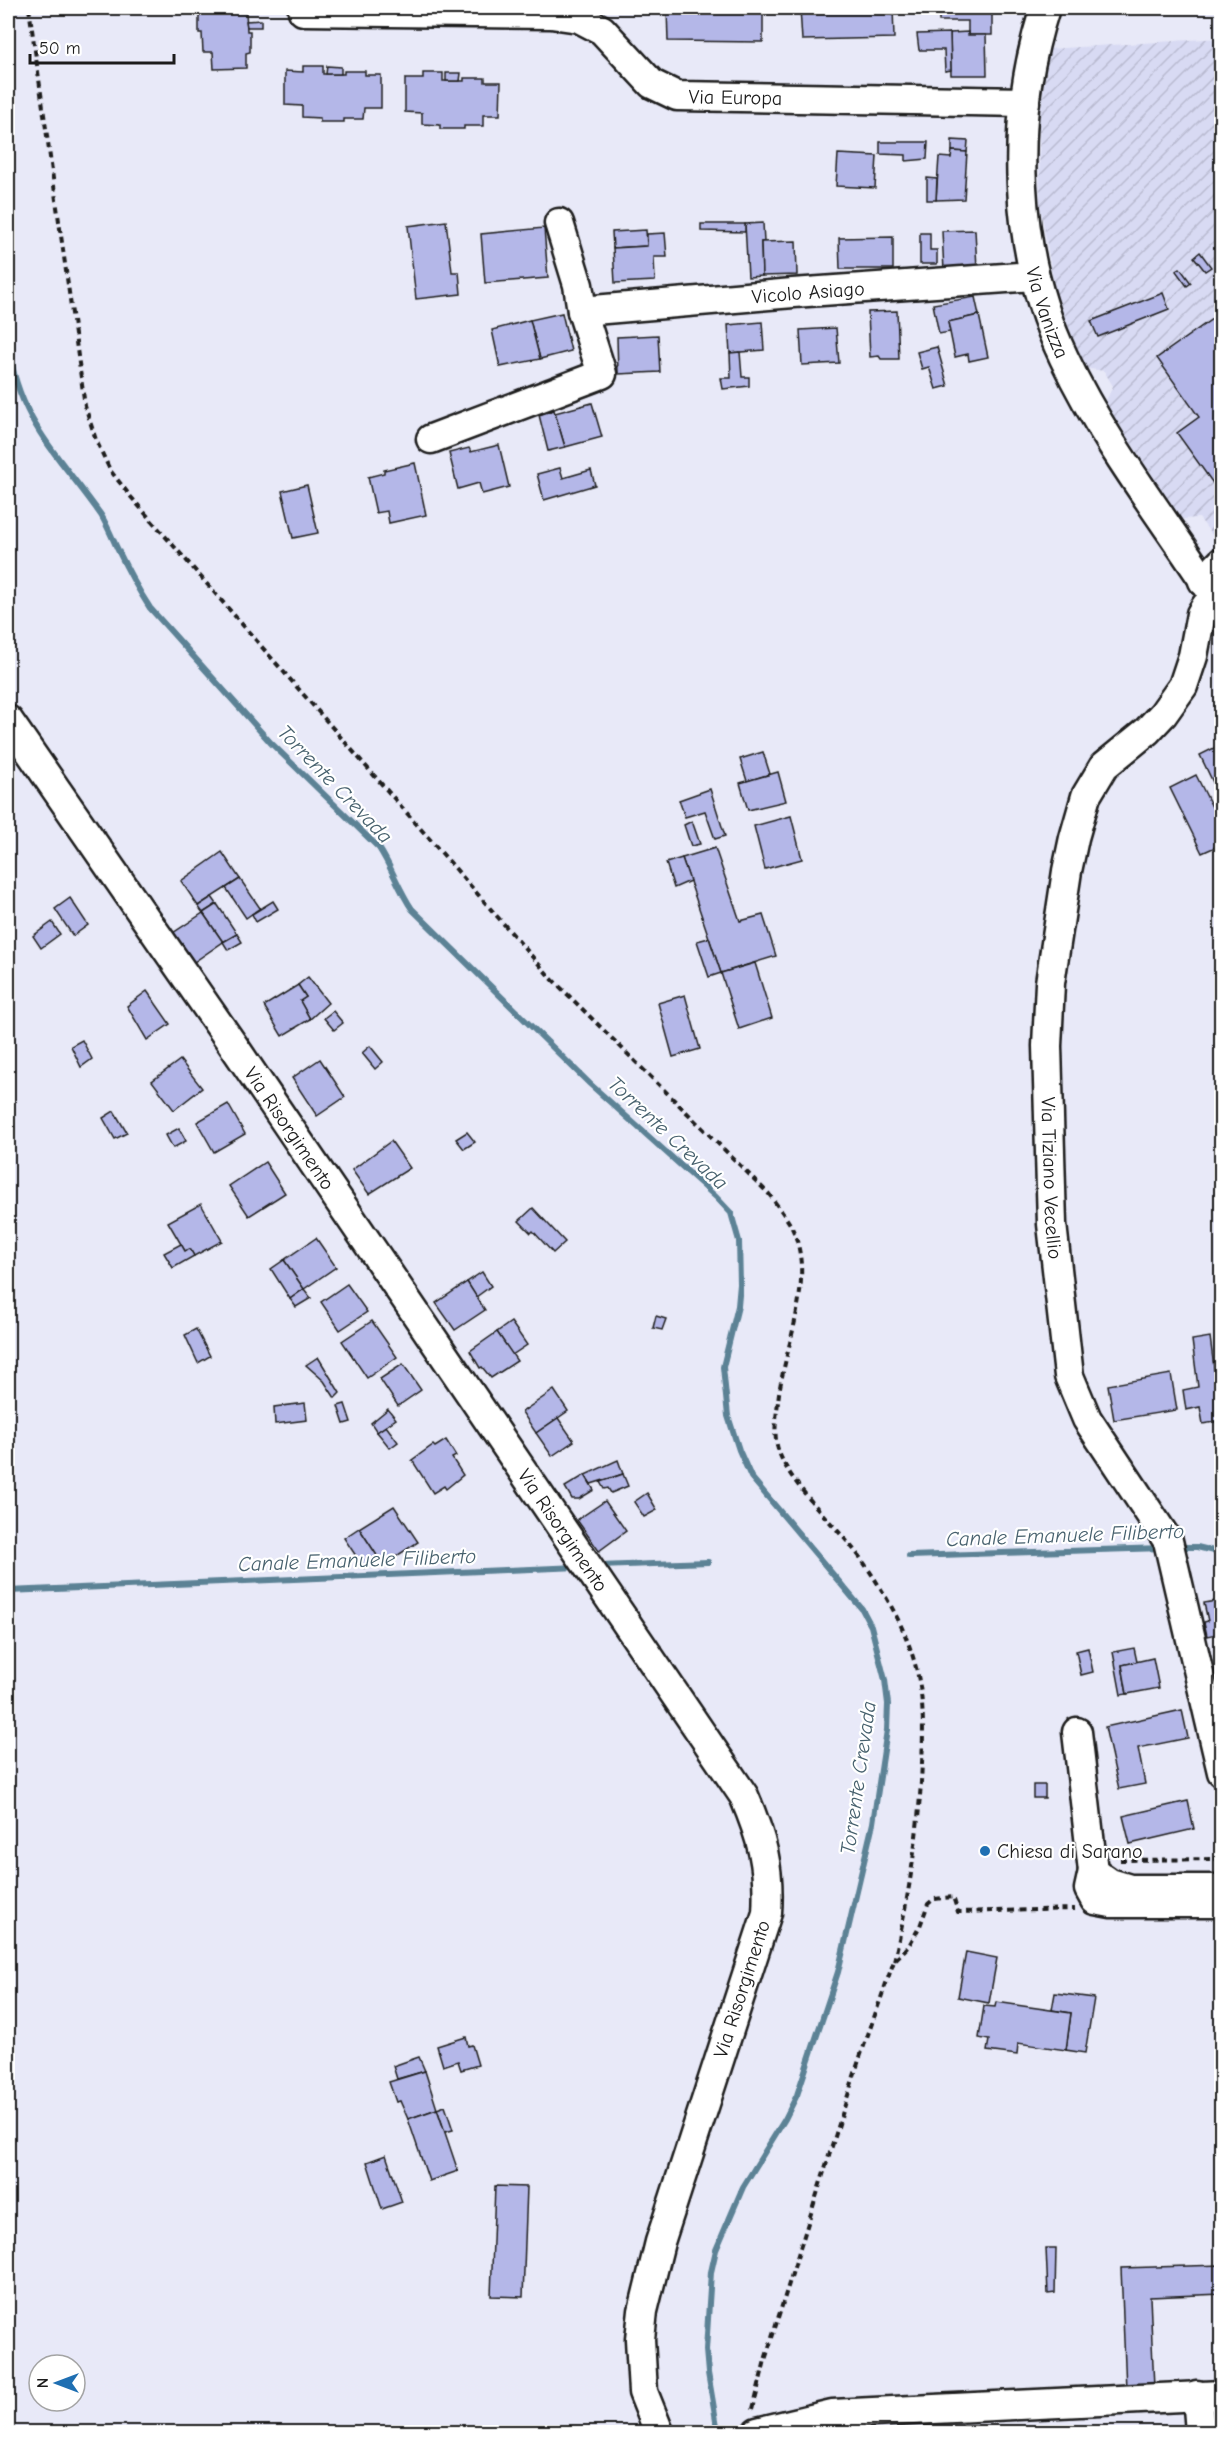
<svg xmlns="http://www.w3.org/2000/svg" width="1229" height="2440" viewBox="0 0 1229 2440" font-family="'Comic Neue',sans-serif">
<defs>
<pattern id="industrial-furrows" width="10" height="10" patternUnits="userSpaceOnUse" patternTransform="scale(1.5)"><rect width="10" height="10" fill="#d8daf3"/><path d="M-1 1l2-2M0 10L10 0M9 11l2-2" fill="none" stroke="#b9bad0"/></pattern>
</defs>
<rect width="100%" height="100%" fill="#e8e9f8"/>
<filter id="ink" filterUnits="userSpaceOnUse"><feTurbulence type="fractalNoise" baseFrequency=".0167" numOctaves="2"/><feDisplacementMap in="SourceGraphic" scale="12" xChannelSelector="R" yChannelSelector="G"/><feConvolveMatrix kernelMatrix="1 2 1 2 8 2 1 2 1" color-interpolation-filters="sRGB"/></filter>
<g filter="url(#ink)">
<!-- industrial -->
<g fill="url(#industrial-furrows)">
<polygon points="1221,38 1222,544 1220,545 1199,518 1181,519 1105,403 1113,386 1104,371 1084,368 1055,291 1040,205 1039,122 1049,49"/>
<polygon points="1221,1343 1222,1421 1221,1421 1211,1345"/>
</g>
<g fill="none" stroke-linecap="round" stroke-linejoin="round">
<!-- stream -->
<g stroke="#5b8295" stroke-width="6">
<path d="M 8,344 C 19,423 58,454 101,515 C 107,525 112,537 117,548 C 127,569 137,588 150,608 L 271,743 L 379,848 C 392,868 399,890 412,909 L 590,1084 L 716,1197 L 731,1213 L 739,1241 L 740,1284 L 738,1306 L 723,1367 L 728,1416 L 739,1450 L 751,1477 L 862,1609 L 871,1626 L 885,1680 L 888,1704 L 887,1730 L 873,1823 L 838,1972 L 797,2095 L 785,2119 L 743,2187 L 716,2250 L 711,2272 L 706,2350 L 708,2373 L 718,2432"/>
<polyline points="1176,1547 1197,1547 1222,1553"/>
<polyline points="909,1556 1163,1548"/>
<polyline points="599,1566 708,1562"/>
<polyline points="8,1591 579,1567"/>
</g>
</g>
<!-- building -->
<g fill="#b4b7e8" stroke="#1c1c1c" stroke-width="1.5">
<polygon points="199,8 254,8 254,10 246,11 247,31 250,31 250,52 246,53 246,68 214,69 213,52 203,52 202,33 199,33"/>
<polygon points="667,8 763,8 763,42 668,41"/>
<polygon points="800,8 893,8 894,38 802,40"/>
<polygon points="939,8 997,8 992,12 992,35 968,35 968,21 939,21"/>
<polygon points="261,20 261,27 247,27 246,21"/>
<polygon points="968,32 968,35 986,35 987,75 951,75 950,33"/>
<polygon points="950,33 951,70 945,71 944,50 919,50 917,34"/>
<polygon points="303,66 323,66 323,74 344,74 344,71 365,71 365,75 381,75 381,108 364,108 363,119 344,119 344,122 320,122 320,118 302,117 302,106 285,105 285,71 303,72"/>
<polygon points="327,66 341,67 341,74 326,74"/>
<polygon points="423,73 443,73 443,81 464,81 464,78 485,78 485,82 501,82 500,115 483,115 483,126 464,126 464,129 440,129 440,125 422,124 422,113 405,112 405,79 423,79"/>
<polygon points="446,73 461,73 460,81 446,81"/>
<polygon points="952,140 968,141 967,152 952,151"/>
<polygon points="880,142 928,142 927,159 906,161 906,155 880,154"/>
<polygon points="952,151 967,152 964,199 936,200 939,157 951,158"/>
<polygon points="838,154 877,156 875,188 836,186"/>
<polygon points="927,178 937,179 936,200 927,200"/>
<polygon points="446,221 452,272 459,272 461,294 416,299 408,226"/>
<polygon points="763,223 764,242 761,242 762,276 748,277 745,224"/>
<polygon points="701,224 745,224 745,232 701,231"/>
<polygon points="544,228 548,278 485,283 481,234"/>
<polygon points="646,230 647,246 613,248 612,232"/>
<polygon points="975,230 977,269 944,271 942,231"/>
<polygon points="665,233 667,257 654,257 655,281 615,283 613,248 647,246 647,234"/>
<polygon points="920,233 930,233 930,250 937,250 937,264 920,264"/>
<polygon points="893,237 893,269 840,269 839,238"/>
<polygon points="796,241 797,275 762,276 761,242"/>
<polygon points="1200,252 1211,267 1205,271 1194,257"/>
<polygon points="1180,268 1191,283 1187,286 1176,271"/>
<polygon points="1163,293 1169,309 1098,337 1091,321"/>
<polygon points="975,297 979,315 948,322 950,332 939,334 933,304"/>
<polygon points="897,311 899,359 881,359 879,356 870,357 868,312"/>
<polygon points="1222,312 1222,492 1220,493 1177,433 1199,417 1157,358"/>
<polygon points="562,313 571,351 540,359 530,320"/>
<polygon points="979,315 988,357 969,361 968,354 955,357 948,322"/>
<polygon points="530,320 540,359 500,367 492,330"/>
<polygon points="762,322 764,350 730,353 728,325"/>
<polygon points="836,328 839,363 802,365 800,330"/>
<polygon points="658,335 660,372 618,374 617,337"/>
<polygon points="937,347 948,386 936,389 929,367 922,369 917,352"/>
<polygon points="740,352 742,377 749,377 749,386 723,389 721,378 731,378 730,353"/>
<polygon points="592,403 602,437 565,447 555,413"/>
<polygon points="554,410 565,447 548,451 539,415"/>
<polygon points="499,445 509,487 482,494 479,483 458,489 449,453 469,448 471,452"/>
<polygon points="415,463 426,515 389,523 387,511 376,513 368,477 384,473 384,470"/>
<polygon points="560,468 563,478 591,470 595,485 544,500 537,474"/>
<polygon points="307,485 318,533 293,538 282,491"/>
<polygon points="1222,744 1222,799 1221,799 1200,755"/>
<polygon points="763,752 770,774 747,781 740,759"/>
<polygon points="778,772 786,801 748,810 740,783"/>
<polygon points="1196,775 1222,827 1222,844 1202,853 1170,788"/>
<polygon points="710,789 725,836 715,839 705,811 685,817 679,800"/>
<polygon points="791,816 802,859 765,869 754,826"/>
<polygon points="692,821 700,844 691,846 684,825"/>
<polygon points="715,848 740,921 763,915 776,956 721,973 682,858"/>
<polygon points="222,852 240,879 198,906 181,881"/>
<polygon points="682,858 690,881 674,888 666,863"/>
<polygon points="240,879 260,908 246,918 226,888"/>
<polygon points="212,897 217,904 203,913 198,906"/>
<polygon points="70,898 88,925 73,936 55,909"/>
<polygon points="273,901 278,909 256,922 252,914"/>
<polygon points="217,904 237,934 223,942 203,913"/>
<polygon points="203,913 223,942 194,962 173,933"/>
<polygon points="52,922 60,934 41,948 33,936"/>
<polygon points="237,934 242,942 228,950 223,942"/>
<polygon points="709,938 721,973 709,977 697,941"/>
<polygon points="755,963 772,1018 739,1029 721,973"/>
<polygon points="308,977 328,1003 310,1019 300,1001 306,997 298,985"/>
<polygon points="298,985 306,997 300,1001 310,1019 282,1036 264,1006"/>
<polygon points="147,991 170,1024 147,1040 127,1006"/>
<polygon points="685,995 700,1049 673,1057 658,1003"/>
<polygon points="333,1011 343,1023 334,1030 324,1018"/>
<polygon points="82,1040 92,1059 81,1067 71,1046"/>
<polygon points="370,1046 383,1062 375,1069 362,1053"/>
<polygon points="320,1059 345,1097 317,1116 292,1078"/>
<polygon points="180,1060 202,1088 174,1110 152,1081"/>
<polygon points="228,1104 245,1134 214,1152 197,1122"/>
<polygon points="114,1111 127,1133 115,1139 103,1118"/>
<polygon points="179,1128 186,1141 173,1148 166,1135"/>
<polygon points="467,1132 475,1142 464,1149 456,1139"/>
<polygon points="391,1141 410,1168 369,1194 352,1170"/>
<polygon points="265,1162 285,1193 249,1216 229,1186"/>
<polygon points="201,1204 222,1241 194,1256 190,1249 185,1251 168,1222"/>
<polygon points="533,1208 565,1242 553,1253 533,1231 531,1233 519,1221"/>
<polygon points="316,1238 336,1267 304,1289 284,1260"/>
<polygon points="181,1244 185,1251 190,1249 194,1256 173,1268 164,1253"/>
<polygon points="284,1260 304,1289 290,1299 271,1269"/>
<polygon points="482,1272 491,1286 476,1297 467,1282"/>
<polygon points="467,1282 485,1310 455,1330 436,1303"/>
<polygon points="347,1284 367,1312 340,1330 321,1302"/>
<polygon points="304,1289 311,1298 296,1307 290,1299"/>
<polygon points="656,1316 666,1319 662,1330 653,1328"/>
<polygon points="372,1321 397,1357 367,1378 342,1341"/>
<polygon points="511,1322 527,1345 512,1355 497,1332"/>
<polygon points="196,1329 210,1356 198,1363 185,1335"/>
<polygon points="497,1332 517,1361 491,1378 482,1367 480,1368 470,1351"/>
<polygon points="1210,1337 1221,1421 1203,1424 1200,1407 1186,1410 1183,1390 1198,1387 1192,1340"/>
<polygon points="318,1357 340,1393 335,1398 324,1381 306,1365"/>
<polygon points="403,1364 421,1390 398,1406 380,1379"/>
<polygon points="1171,1374 1177,1410 1114,1420 1108,1385"/>
<polygon points="554,1390 568,1411 536,1433 522,1412"/>
<polygon points="305,1403 307,1420 275,1424 274,1407"/>
<polygon points="345,1404 351,1422 344,1424 338,1406"/>
<polygon points="388,1409 396,1419 377,1432 371,1423"/>
<polygon points="558,1418 574,1441 552,1456 536,1433"/>
<polygon points="386,1426 398,1442 390,1448 377,1432"/>
<polygon points="446,1440 456,1456 452,1458 463,1475 446,1489 444,1486 433,1493 412,1460 433,1445 435,1447"/>
<polygon points="618,1460 623,1474 591,1484 585,1475"/>
<polygon points="623,1474 628,1486 611,1493 608,1488 604,1489 600,1482"/>
<polygon points="585,1475 594,1490 579,1499 572,1499 565,1487"/>
<polygon points="647,1493 657,1510 644,1517 634,1502"/>
<polygon points="605,1501 626,1531 599,1551 577,1520"/>
<polygon points="394,1506 418,1542 383,1565 359,1528"/>
<polygon points="359,1528 378,1557 364,1568 344,1538"/>
<polygon points="1222,1600 1222,1633 1207,1636 1204,1622 1208,1621 1204,1603"/>
<polygon points="1088,1648 1093,1672 1081,1675 1076,1651"/>
<polygon points="1134,1648 1137,1662 1122,1665 1127,1694 1121,1695 1113,1652"/>
<polygon points="1153,1658 1159,1688 1127,1694 1122,1665"/>
<polygon points="1182,1710 1188,1738 1138,1748 1145,1784 1119,1789 1105,1727"/>
<rect x="1033" y="1785" width="12" height="13"/>
<polygon points="1188,1801 1194,1829 1130,1844 1123,1816"/>
<polygon points="966,1952 997,1958 989,2003 958,1997"/>
<polygon points="1055,1993 1094,1998 1085,2053 1066,2050 1071,2013 1052,2010"/>
<polygon points="996,2002 1071,2013 1066,2050 1018,2043 1017,2055 987,2051 989,2040 979,2038 984,2006 995,2007"/>
<polygon points="466,2037 468,2046 472,2045 478,2065 461,2070 458,2061 443,2066 437,2046"/>
<polygon points="1222,2051 1222,2076 1219,2077 1217,2052"/>
<polygon points="419,2057 425,2071 397,2079 393,2066"/>
<polygon points="425,2071 437,2109 408,2119 400,2101 396,2102 389,2082"/>
<polygon points="445,2106 453,2130 445,2132 437,2109"/>
<polygon points="437,2109 458,2171 429,2181 408,2119"/>
<polygon points="386,2155 402,2202 382,2209 367,2162"/>
<polygon points="495,2186 527,2187 523,2297 491,2296"/>
<polygon points="1046,2248 1056,2248 1055,2293 1048,2294"/>
<polygon points="1222,2265 1222,2294 1150,2297 1154,2388 1126,2389 1121,2268"/>
</g>
<g fill="none" stroke-linecap="round" stroke-linejoin="round">
<!-- minor casing -->
<g stroke="#1c1c1c" stroke-width="33">
<g id="minor">
<path id="s1" d="M 303,8 L 303,11 L 551,14 L 579,18 L 602,30 L 652,84 L 677,96 L 1025,102"/>
<path id="s2" d="M 1045,8 C 1009,120 1013,251 1064,358 C 1106,447 1169,525 1222,608"/>
<path id="s3" d="M 559,223 L 578,285 L 582,311 L 793,293 L 1034,276"/>
<polyline points="431,439 602,374 582,311"/>
<polyline points="1203,581 1222,562"/>
<path id="s4" d="M 1216,599 L 1206,606 L 1201,614 L 1193,656 L 1183,686 L 1163,714 L 1147,731 L 1104,766 L 1086,796 L 1074,838 L 1067,871 L 1050,983 L 1047,1046 L 1052,1224 L 1069,1376 L 1087,1419 L 1168,1541 L 1222,1772"/>
<path id="s5" d="M 8,720 L 231,1042 L 744,1796 C 762,1838 770,1867 767,1913 L 660,2242 L 643,2311 L 640,2339 L 643,2392 L 659,2432"/>
<polyline points="1077,1732 1093,1871"/>
<polyline points="1222,1889 1130,1889 1110,1883 1093,1871 1089,1889 1095,1900 1111,1903 1222,1903"/>
<polyline points="1197,2395 1200,2432"/>
<polyline points="757,2432 832,2414 1222,2395"/>
</g>
</g>
<!-- path -->
<g stroke="#1c1c1c" stroke-width="4" stroke-dasharray="6 4.5" stroke-linecap="butt">
<path d="M 29,8 L 85,406 L 96,440 L 110,470 L 131,497 L 550,977 L 769,1194 C 776,1204 784,1214 790,1224 C 819,1277 783,1348 778,1402 C 776,1418 773,1437 779,1452 C 792,1489 841,1529 864,1563 C 886,1595 905,1627 915,1664 C 926,1702 923,1743 921,1782 C 917,1842 908,1902 894,1961"/>
<polyline points="1120,1860 1222,1859"/>
<polyline points="753,2409 765,2360 859,2060 894,1961 908,1947 920,1926 928,1904 934,1899 953,1897 958,1912 1075,1909"/>
</g>
<!-- minor -->
<use href="#minor" stroke="#fff" stroke-width="28"/>
</g>
</g>
<!-- markers -->
<circle fill="#1f6fb2" stroke="#fff" stroke-width="2" cx="985" cy="1851" r="6"/>
<g text-anchor="middle" dominant-baseline="central" stroke-width="4.5" stroke-linejoin="round" paint-order="stroke">
<!-- street labels -->
<g font-size="20" fill="#1c1c1c" stroke="#fff">
<text stroke="none"><textPath href="#s1" startOffset="465">Via Europa</textPath></text>
<text stroke="none"><textPath href="#s3" startOffset="318">Vicolo Asiago</textPath></text>
<text stroke="none"><textPath href="#s2" startOffset="310">Via Vanizza</textPath></text>
<text stroke="none"><textPath href="#s5" startOffset="496">Via Risorgimento</textPath></text>
<text stroke="none"><textPath href="#s4" startOffset="630">Via Tiziano Vecellio</textPath></text>
<text stroke="none"><textPath href="#s5" startOffset="982">Via Risorgimento</textPath></text>
<text transform="translate(742 1989) rotate(-72)">Via Risorgimento</text>
</g>
<!-- poi labels -->
<g font-size="20" fill="#1c1c1c" stroke="#fff" text-anchor="start">
<text x="997" y="1851">Chiesa di Sarano</text>
</g>
<!-- water labels -->
<g font-size="21" font-style="italic" fill="#46606d" stroke="#fff">
<text transform="translate(335 784) rotate(46)">Torrente Crevada</text>
<text transform="translate(668 1133) rotate(43)">Torrente Crevada</text>
<text transform="translate(1065 1535) rotate(-2)">Canale Emanuele Filiberto</text>
<text transform="translate(357 1560) rotate(-2)">Canale Emanuele Filiberto</text>
<text transform="translate(858 1778) rotate(-82)">Torrente Crevada</text>
</g>
</g>
<!-- margin -->
<rect width="1229" height="2440" fill="none" stroke="#fff" stroke-width="30"/>
<rect x="15" y="15" width="1199" height="2410" fill="none" stroke="#1c1c1c" stroke-width="2" filter="url(#ink)"/>
<!-- north arrow -->
<g transform="translate(57 2383) rotate(270)"><circle r="28" fill="#ffffff" stroke="#a4a4a4" stroke-width="1.5"/>
<path d="M0-4.5L10 22L0 15L-10 22Z" fill="#1f6fb2"/>
<text y="-9" font-size="16" font-weight="bold" text-anchor="middle" fill="#1c1c1c">N</text>
</g>
<!-- scale -->
<path d="M30 54v9h144v-9" fill="none" stroke="#1c1c1c" stroke-width="3"/>
<text x="39" y="54" font-size="18" fill="#1c1c1c" stroke="#ffffff" stroke-width="4.5" paint-order="stroke">50 m</text>
</svg>
